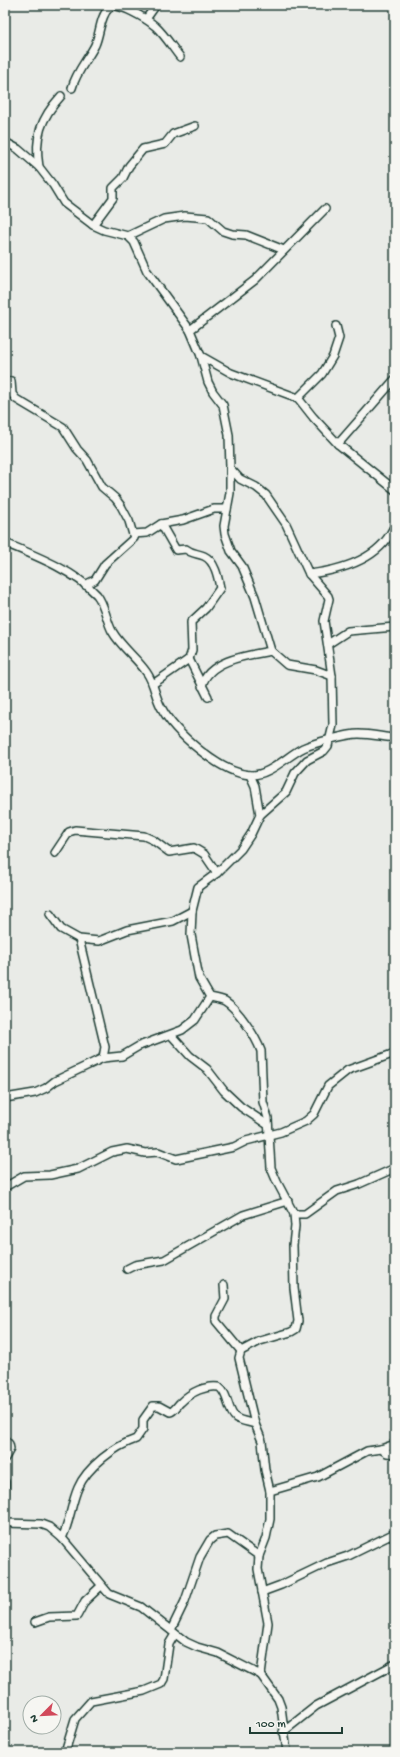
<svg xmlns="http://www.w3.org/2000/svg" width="400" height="1757" viewBox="0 0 400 1757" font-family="'Gochi Hand',sans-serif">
<rect width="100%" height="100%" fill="#e9ebe7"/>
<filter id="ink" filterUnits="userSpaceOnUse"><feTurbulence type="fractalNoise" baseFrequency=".025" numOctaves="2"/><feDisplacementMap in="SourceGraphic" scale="8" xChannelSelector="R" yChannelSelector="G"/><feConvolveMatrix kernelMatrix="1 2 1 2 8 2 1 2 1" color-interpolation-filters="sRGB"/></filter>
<g filter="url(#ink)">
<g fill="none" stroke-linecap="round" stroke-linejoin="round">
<!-- minor casing -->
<g stroke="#1f3d34" stroke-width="10">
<g id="minor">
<polyline points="146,19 156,5"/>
<path d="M 72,88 C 76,72 88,59 95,45 C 100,34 100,16 109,8 C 117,0 148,20 155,26 C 165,35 172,47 180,57"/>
<polyline points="5,142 18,149 39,167 53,185 64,203 93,225 104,230 128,236 134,242 147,271 190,330 201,356 231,373 298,398 313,417 338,444 395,490"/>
<path d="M 39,167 C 34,137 41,118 61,96"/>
<polyline points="93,225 113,198 113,188 123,178 129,166 143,149 165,144 173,134 195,126"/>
<polyline points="128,236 164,219 185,216 208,218 223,231 232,234 246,235 284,250"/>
<polyline points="190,330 255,280 325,209"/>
<path d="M 201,356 L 208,382 L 213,392 L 223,405 L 229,435 L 230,468 L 240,479 L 256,487 L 266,495 L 286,524 L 309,574 L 328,596 L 329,599 L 324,621 L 332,676 L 333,725 L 328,746 L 324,751 L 307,760 L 295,773 L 286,792 L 260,815 L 251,834 L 241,849 L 217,873 L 198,887 L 192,911 L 191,935 L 199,978 L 210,997 C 215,998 221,999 225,1001 C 238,1009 256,1037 261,1051 L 263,1102 L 268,1118 L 271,1168 L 277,1182 L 294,1214 L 295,1226 L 293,1245 L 294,1288 L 298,1321 L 296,1329 L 291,1332 L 260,1341 L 241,1351 L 239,1358 L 255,1424 L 262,1441 L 265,1470 L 270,1491 L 270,1519 L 266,1538 L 259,1556 L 258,1569 L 268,1623 L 261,1675"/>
<polyline points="11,381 12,394 16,399 63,427 77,449 87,460 102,487 115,498 121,506 129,521 134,538 105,564 95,580 85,585"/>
<polyline points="298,398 322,374 333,356 339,338 336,326"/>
<polyline points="338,444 395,379"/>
<polyline points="230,468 230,493 224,526 225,534 231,551 242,566 255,597 271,651"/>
<polyline points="133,534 147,533 161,524 183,520 214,509 227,509"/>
<path d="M 5,543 C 34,555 75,571 97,595 C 105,605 106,620 112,631 C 121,647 137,658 147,673 C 154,683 155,696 161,707 C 174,732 220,773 250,775 C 269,776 287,756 303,748 C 314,743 347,734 359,734 C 371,734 383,737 395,738"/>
<path d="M 309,574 C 342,570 382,559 395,524"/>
<polyline points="328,644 348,631 395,627"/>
<polyline points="189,659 208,697"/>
<path d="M 153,684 L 189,659 L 192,650 L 191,622 L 206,608 L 220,588 C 218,577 215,561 204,556 C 197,553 192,554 186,549 L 176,550 L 161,524"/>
<path d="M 202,686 C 208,660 249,655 271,651 L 287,665 L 316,670 L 332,676"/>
<polyline points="250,775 255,786 260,815"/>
<polyline points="55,853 69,832 75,830 144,836 153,840 169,852 194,848 204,854 217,873"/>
<polyline points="50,914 61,929 79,939 99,941 127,930 173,921 192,911"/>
<polyline points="79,939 105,1047 103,1058"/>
<polyline points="171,1035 190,1056 207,1069 224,1091 241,1107 268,1125"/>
<polyline points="5,1098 35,1093 46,1088 55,1081 103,1058 122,1056 139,1046 182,1030 195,1020 210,997"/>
<polyline points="5,1187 24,1176 50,1175 78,1169 112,1152 127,1149 145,1153 158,1152 176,1159 234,1147 246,1141 281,1132 306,1121 314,1114 328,1086 348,1070 395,1053"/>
<polyline points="294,1214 305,1214 337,1191 359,1184 395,1168"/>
<polyline points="127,1269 135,1265 164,1260 243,1215 288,1201"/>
<polyline points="224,1285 225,1299 216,1316 216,1321 241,1351"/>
<polyline points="5,1440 9,1444 10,1449 5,1458"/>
<polyline points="381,1449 387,1453 395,1454"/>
<polyline points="5,1482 5,1494"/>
<polyline points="270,1491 318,1477 367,1451 381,1449 395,1444"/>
<polyline points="5,1523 41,1524 49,1527 62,1538 109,1594 141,1607 186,1642 197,1647 218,1653 261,1675 278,1699 281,1707 287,1752"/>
<path d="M 62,1538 C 70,1522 71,1504 78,1488 C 87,1467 115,1446 136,1439 L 143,1429 L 143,1420 L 153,1406 L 159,1406 L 170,1412 C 175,1411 177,1405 181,1402 C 191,1392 206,1385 219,1387 C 229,1394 227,1411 236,1418 C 241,1421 249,1422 255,1424"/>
<polyline points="262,1592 281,1585 327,1563 348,1556 395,1533"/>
<polyline points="35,1622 49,1617 77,1616 85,1601 101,1586"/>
<polyline points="171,1630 185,1601 200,1557 210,1540 215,1536 228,1534 259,1556"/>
<polyline points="283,1732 316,1706 395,1664"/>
<polyline points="65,1752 75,1719 91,1701 144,1691 161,1684 164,1679 169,1644 175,1634"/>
</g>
</g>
<!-- minor -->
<use href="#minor" stroke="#f6f6f2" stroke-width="7"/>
</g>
</g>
<!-- margin -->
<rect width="400" height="1757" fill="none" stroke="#f6f6f2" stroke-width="20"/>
<rect x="10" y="10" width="380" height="1737" fill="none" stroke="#1f3d34" stroke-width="1.5" filter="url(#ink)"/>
<!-- north arrow -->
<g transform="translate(42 1715) rotate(246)"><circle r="19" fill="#f6f6f2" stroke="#a0aca6"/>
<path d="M0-3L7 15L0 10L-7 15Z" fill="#d1495b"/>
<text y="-6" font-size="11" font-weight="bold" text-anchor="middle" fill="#1f3d34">N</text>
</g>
<!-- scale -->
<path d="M250 1727v6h92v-6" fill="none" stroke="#1f3d34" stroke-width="2"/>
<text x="256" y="1727" font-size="12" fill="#1f3d34" stroke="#f6f6f2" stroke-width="3" paint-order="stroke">100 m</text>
</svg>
